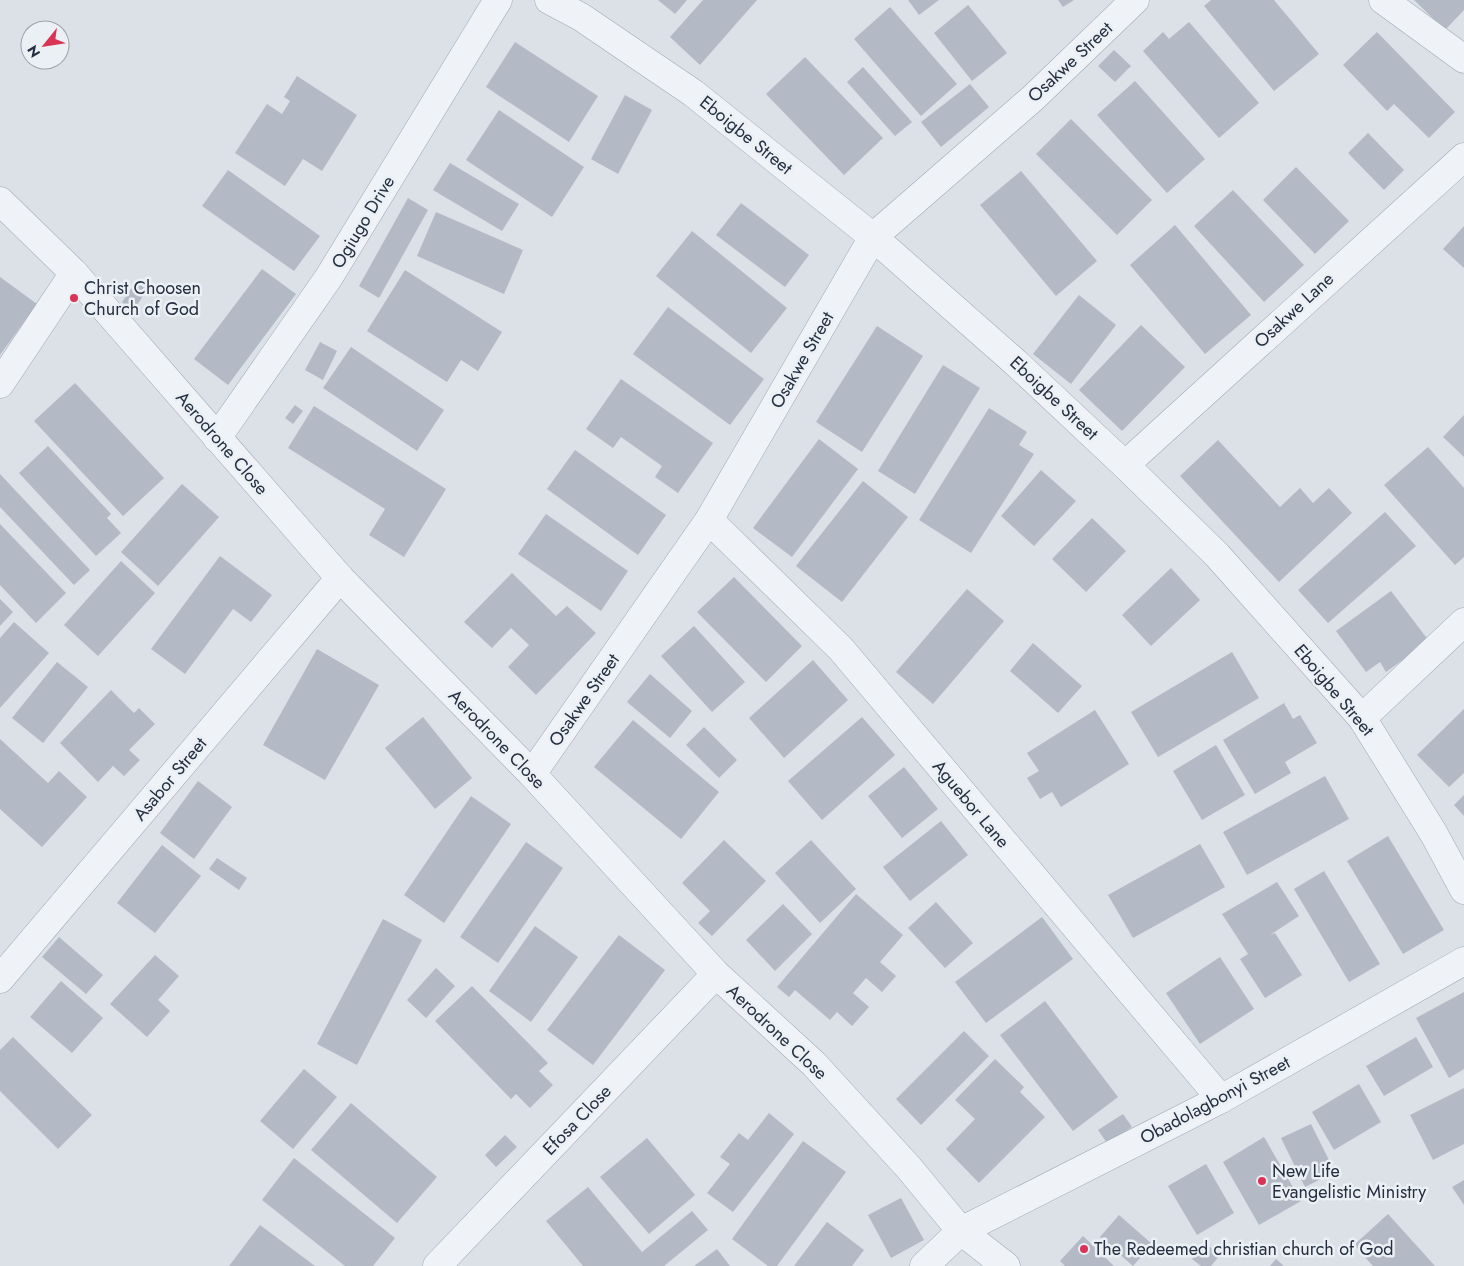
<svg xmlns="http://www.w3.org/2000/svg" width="1464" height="1266" viewBox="0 0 1464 1266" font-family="Jost,sans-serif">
<rect width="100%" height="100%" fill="#dce1e8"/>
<!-- building -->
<g fill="#b3bac5">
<polygon points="658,0 687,0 675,14"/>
<polygon points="703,0 757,0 700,65 670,37"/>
<polygon points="908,0 939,0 919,15"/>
<polygon points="1058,0 1074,0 1063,7"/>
<polygon points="1211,0 1274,0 1319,54 1274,91 1204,6"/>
<polygon points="1414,0 1464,0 1464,10 1445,30"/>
<polygon points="968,5 1007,53 972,81 934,33"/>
<polygon points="890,7 957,84 921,116 854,39"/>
<polygon points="1189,22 1259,103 1219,138 1143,51 1163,32 1169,39"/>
<polygon points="1377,32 1455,112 1429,138 1394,104 1387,111 1343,65"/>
<polygon points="515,42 598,96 569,142 486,87"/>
<polygon points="1114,50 1131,66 1115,82 1098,66"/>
<polygon points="805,57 883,138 844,175 766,94"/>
<polygon points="863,67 912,122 895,136 847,82"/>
<polygon points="297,76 357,115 322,171 303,159 285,186 235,153 267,104 282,114 290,101 284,97"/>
<polygon points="1135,81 1205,159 1167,193 1097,115"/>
<polygon points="970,84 989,107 941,147 921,122"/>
<polygon points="625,95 652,110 618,174 591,159"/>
<polygon points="499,110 584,167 552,217 466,160"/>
<polygon points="1071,119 1152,200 1117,235 1036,154"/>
<polygon points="1368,133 1404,170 1384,190 1348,153"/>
<polygon points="450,163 519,204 502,231 433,190"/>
<polygon points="1296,167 1349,221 1315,254 1263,200"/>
<polygon points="228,170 320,236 294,271 202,206"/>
<polygon points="1021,171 1097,261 1056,296 980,205"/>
<polygon points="1233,190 1304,265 1264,302 1194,226"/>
<polygon points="408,198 428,210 379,298 359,286"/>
<polygon points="741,203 809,255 785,287 716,235"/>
<polygon points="436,212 523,250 504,294 417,256"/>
<polygon points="1175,225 1251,315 1205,354 1130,265"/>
<polygon points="1464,226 1464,268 1443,249"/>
<polygon points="692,231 787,308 751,353 656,276"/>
<polygon points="262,269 296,294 228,385 194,359"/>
<polygon points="405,270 502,332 478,371 461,360 447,382 367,331"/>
<polygon points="0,277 37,304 0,355"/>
<polygon points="136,282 147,290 133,311 122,302"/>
<polygon points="1079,295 1116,325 1071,384 1033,354"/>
<polygon points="668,307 764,379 730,425 633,354"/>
<polygon points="1141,325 1185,367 1122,431 1079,390"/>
<polygon points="877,326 923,356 862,452 816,422"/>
<polygon points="320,342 337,351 323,380 305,370"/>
<polygon points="351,347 444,410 417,451 323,388"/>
<polygon points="943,365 980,388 915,494 878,471"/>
<polygon points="621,379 713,443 678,493 655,477 662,466 621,437 613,448 586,429"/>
<polygon points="75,383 164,478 123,516 34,421"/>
<polygon points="295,405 303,411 293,424 285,418"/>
<polygon points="314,406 446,489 404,557 369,535 385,509 288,448"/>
<polygon points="989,408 1027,432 1019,445 1034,454 971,553 919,520"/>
<polygon points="1464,415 1464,457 1443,437"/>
<polygon points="819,439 858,469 792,557 753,528"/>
<polygon points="1218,440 1280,507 1300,488 1313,503 1329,488 1352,513 1279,582 1180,476"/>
<polygon points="48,446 111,514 107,518 121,533 96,556 19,473"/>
<polygon points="1428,447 1464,488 1464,557 1455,565 1384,485"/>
<polygon points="575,450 666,515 638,555 547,489"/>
<polygon points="1041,470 1076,501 1034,546 1001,516"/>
<polygon points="0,474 90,570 74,585 0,507"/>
<polygon points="863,481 908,517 842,602 796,566"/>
<polygon points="182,484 219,517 158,586 121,552"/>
<polygon points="1385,512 1416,546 1328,623 1298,590"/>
<polygon points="546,514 628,571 601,611 518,554"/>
<polygon points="1092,518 1126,551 1086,592 1052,559"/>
<polygon points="0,524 66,593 36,623 0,585"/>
<polygon points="220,556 272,595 251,622 233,609 185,674 151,649"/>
<polygon points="121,561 155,593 98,656 64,625"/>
<polygon points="1171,568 1200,600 1151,646 1122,615"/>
<polygon points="512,573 556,616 567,606 596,633 536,695 508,667 529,645 511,628 492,648 464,622"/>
<polygon points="734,577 802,646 766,682 697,612"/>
<polygon points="967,589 1004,621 933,704 896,672"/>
<polygon points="1391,591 1429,641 1386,672 1380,662 1366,672 1336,631"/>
<polygon points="0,599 13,612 0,626"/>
<polygon points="14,622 49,653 0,708 0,638"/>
<polygon points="694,626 745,682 712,712 661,656"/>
<polygon points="1033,643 1082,686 1058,713 1010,671"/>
<polygon points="317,649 379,685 325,780 263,745"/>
<polygon points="1232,652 1259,698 1158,757 1131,712"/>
<polygon points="813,660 848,700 784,758 749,718"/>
<polygon points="57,662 88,687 43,743 12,718"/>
<polygon points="650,674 692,711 670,738 627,702"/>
<polygon points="111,690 134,713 139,708 155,724 129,750 140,760 124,776 113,766 98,782 60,743"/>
<polygon points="1284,703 1293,719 1300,715 1317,743 1285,762 1291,773 1255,794 1223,740"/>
<polygon points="1464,709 1464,773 1449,787 1417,755"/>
<polygon points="1095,710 1129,764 1061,807 1052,792 1040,799 1027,778 1039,771 1027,753"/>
<polygon points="423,717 472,778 435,809 385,748"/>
<polygon points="862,717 895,755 822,820 788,781"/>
<polygon points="633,720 719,792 681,839 594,767"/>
<polygon points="704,727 737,760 719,778 686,745"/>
<polygon points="0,739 48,783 59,771 87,797 42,847 0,809"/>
<polygon points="1216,745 1245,795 1202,820 1173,771"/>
<polygon points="904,767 938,809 902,838 868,796"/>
<polygon points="1325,776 1349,819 1247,875 1223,832"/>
<polygon points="198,781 232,807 194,859 160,833"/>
<polygon points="1464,795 1464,816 1454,805"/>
<polygon points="471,796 511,824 444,923 404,895"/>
<polygon points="941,821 968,855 910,901 883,867"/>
<polygon points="1388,836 1444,930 1403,954 1347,861"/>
<polygon points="724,840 766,881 712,936 698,923 710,911 682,883"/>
<polygon points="811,840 856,889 820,923 775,873"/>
<polygon points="526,842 563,868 498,963 460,937"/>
<polygon points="1200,844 1225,887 1133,938 1108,895"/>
<polygon points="162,845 201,876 155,933 117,903"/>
<polygon points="217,858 247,878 239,890 209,869"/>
<polygon points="1324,871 1380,964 1349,982 1294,889"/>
<polygon points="1277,882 1299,916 1270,935 1275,933 1302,975 1265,998 1240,959 1248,954 1222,914"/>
<polygon points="856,894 903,935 880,962 896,976 882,992 866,978 853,993 869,1007 852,1026 837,1012 830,1020 795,990 789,997 777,987"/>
<polygon points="936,902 973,943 945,968 908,928"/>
<polygon points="783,904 812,934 775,971 746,940"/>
<polygon points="1042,917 1073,959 986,1023 955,982"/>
<polygon points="383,919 422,940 357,1065 317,1044"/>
<polygon points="535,926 578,957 531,1022 489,991"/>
<polygon points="619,935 665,970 593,1065 547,1030"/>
<polygon points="59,937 103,975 86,994 42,957"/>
<polygon points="155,955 179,976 158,1000 170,1011 147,1037 110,1004"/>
<polygon points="1220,957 1254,1009 1200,1044 1166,993"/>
<polygon points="436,968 455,986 426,1018 407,1000"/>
<polygon points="61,981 103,1018 72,1053 30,1017"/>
<polygon points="472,986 548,1063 539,1071 553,1085 530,1108 516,1094 511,1099 435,1021"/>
<polygon points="1464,992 1464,1069 1449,1078 1416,1018"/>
<polygon points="1045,1001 1118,1097 1073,1131 1000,1035"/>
<polygon points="964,1031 989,1056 921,1125 896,1099"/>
<polygon points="13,1037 92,1115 58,1149 0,1091 0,1050"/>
<polygon points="1416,1037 1433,1067 1384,1096 1366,1066"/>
<polygon points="995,1059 1024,1087 1020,1092 1045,1117 979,1183 946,1149 975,1119 955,1100"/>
<polygon points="304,1069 337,1097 293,1149 260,1121"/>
<polygon points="1359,1084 1381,1122 1334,1150 1312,1112"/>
<polygon points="1464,1088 1464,1144 1433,1160 1410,1115"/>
<polygon points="351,1103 437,1177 397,1223 311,1150"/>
<polygon points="769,1113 794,1134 733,1212 707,1193 730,1164 720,1157 739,1133 748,1140"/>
<polygon points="1123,1114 1132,1127 1107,1143 1098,1130"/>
<polygon points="1311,1124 1335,1172 1305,1187 1281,1138"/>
<polygon points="505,1135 517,1147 496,1167 485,1155"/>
<polygon points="1264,1137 1301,1201 1259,1225 1223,1162"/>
<polygon points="647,1138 695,1195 649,1234 600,1177"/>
<polygon points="803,1141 846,1172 777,1266 768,1266 732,1239"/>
<polygon points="294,1158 395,1238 373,1266 345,1266 262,1200"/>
<polygon points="1206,1164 1234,1213 1197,1235 1168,1186"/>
<polygon points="1464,1180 1464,1205 1452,1187"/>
<polygon points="588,1187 642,1252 692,1211 708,1230 664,1266 583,1266 546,1221"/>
<polygon points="901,1198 924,1240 891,1258 868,1215"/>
<polygon points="1388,1214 1435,1266 1373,1266 1354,1245"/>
<polygon points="1119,1215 1152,1244 1133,1266 1100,1237"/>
<polygon points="827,1222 864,1250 852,1266 794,1266"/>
<polygon points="260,1225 315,1266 229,1266"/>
<polygon points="1083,1236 1114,1266 1065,1266 1060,1261"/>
<polygon points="1205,1243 1220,1255 1211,1266 1201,1266 1192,1259"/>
<polygon points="717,1249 730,1266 694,1266"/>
<polygon points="1276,1259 1284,1266 1270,1266"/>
</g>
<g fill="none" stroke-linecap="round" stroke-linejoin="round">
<!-- minor casing -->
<g stroke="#a1a8b2" stroke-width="29">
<g id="minor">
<polyline points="549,0 581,17 693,93 873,237 1015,362 1125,465 1217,555 1362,718 1434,834 1464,890"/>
<polyline points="1383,0 1464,59"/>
<polyline points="0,201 74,273 340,578 532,774 716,974 814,1064 909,1168 961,1231 1006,1266"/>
<polyline points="0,384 74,273"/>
<polyline points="217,438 329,277 498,0"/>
<polyline points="1125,465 1464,157"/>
<polyline points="709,520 841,649 1221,1099"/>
<polyline points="1362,718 1464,622"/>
<polyline points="532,774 709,520 873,237 1033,98 1135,0"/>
<polyline points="0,979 340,578"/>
<polyline points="437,1266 716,974"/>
<polyline points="924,1266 961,1231 1221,1099 1464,961"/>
</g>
</g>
<!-- minor -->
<use href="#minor" stroke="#eff2f6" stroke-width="28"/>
</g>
<!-- markers -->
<g fill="#d93455" stroke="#ebf0f5" stroke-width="2">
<circle cx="74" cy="298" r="5"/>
<circle cx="1262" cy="1181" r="5"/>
<circle cx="1084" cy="1249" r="5"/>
</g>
<g text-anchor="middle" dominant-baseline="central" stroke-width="5" stroke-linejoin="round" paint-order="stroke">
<!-- street labels -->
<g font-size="18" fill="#252f3f" stroke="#ebf0f5">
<text transform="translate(1070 62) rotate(-43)">Osakwe Street</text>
<text transform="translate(746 135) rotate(39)">Eboigbe Street</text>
<text transform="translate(363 222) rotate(-59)">Ogiugo Drive</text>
<text transform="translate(1294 310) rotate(-43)">Osakwe Lane</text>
<text transform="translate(802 360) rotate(-60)">Osakwe Street</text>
<text transform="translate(1054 398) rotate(43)">Eboigbe Street</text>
<text transform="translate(222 443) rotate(49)">Aerodrone Close</text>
<text transform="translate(1334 690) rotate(50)">Eboigbe Street</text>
<text transform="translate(584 700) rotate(-55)">Osakwe Street</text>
<text transform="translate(497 739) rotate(46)">Aerodrone Close</text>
<text transform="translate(170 779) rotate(-50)">Asabor Street</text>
<text transform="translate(971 804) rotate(50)">Aguebor Lane</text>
<text transform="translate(777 1032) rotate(43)">Aerodrone Close</text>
<text transform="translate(1215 1100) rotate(-28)">Obadolagbonyi Street</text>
<text transform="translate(577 1120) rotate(-46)">Efosa Close</text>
</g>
<!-- poi labels -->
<g font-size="18" fill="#252f3f" stroke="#ebf0f5" text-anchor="start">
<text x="84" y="288">Christ Choosen<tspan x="84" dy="21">Church of God</tspan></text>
<text x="1272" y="1171">New Life<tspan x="1272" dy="21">Evangelistic Ministry</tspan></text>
<text x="1094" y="1249">The Redeemed christian church of God</text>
</g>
</g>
<!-- north arrow -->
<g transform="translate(45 45) rotate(240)"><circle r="24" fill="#ebf0f5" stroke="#9ca3ac"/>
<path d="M0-4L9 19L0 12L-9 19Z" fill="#d93455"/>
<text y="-8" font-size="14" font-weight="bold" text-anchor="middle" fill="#252f3f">N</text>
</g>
</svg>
